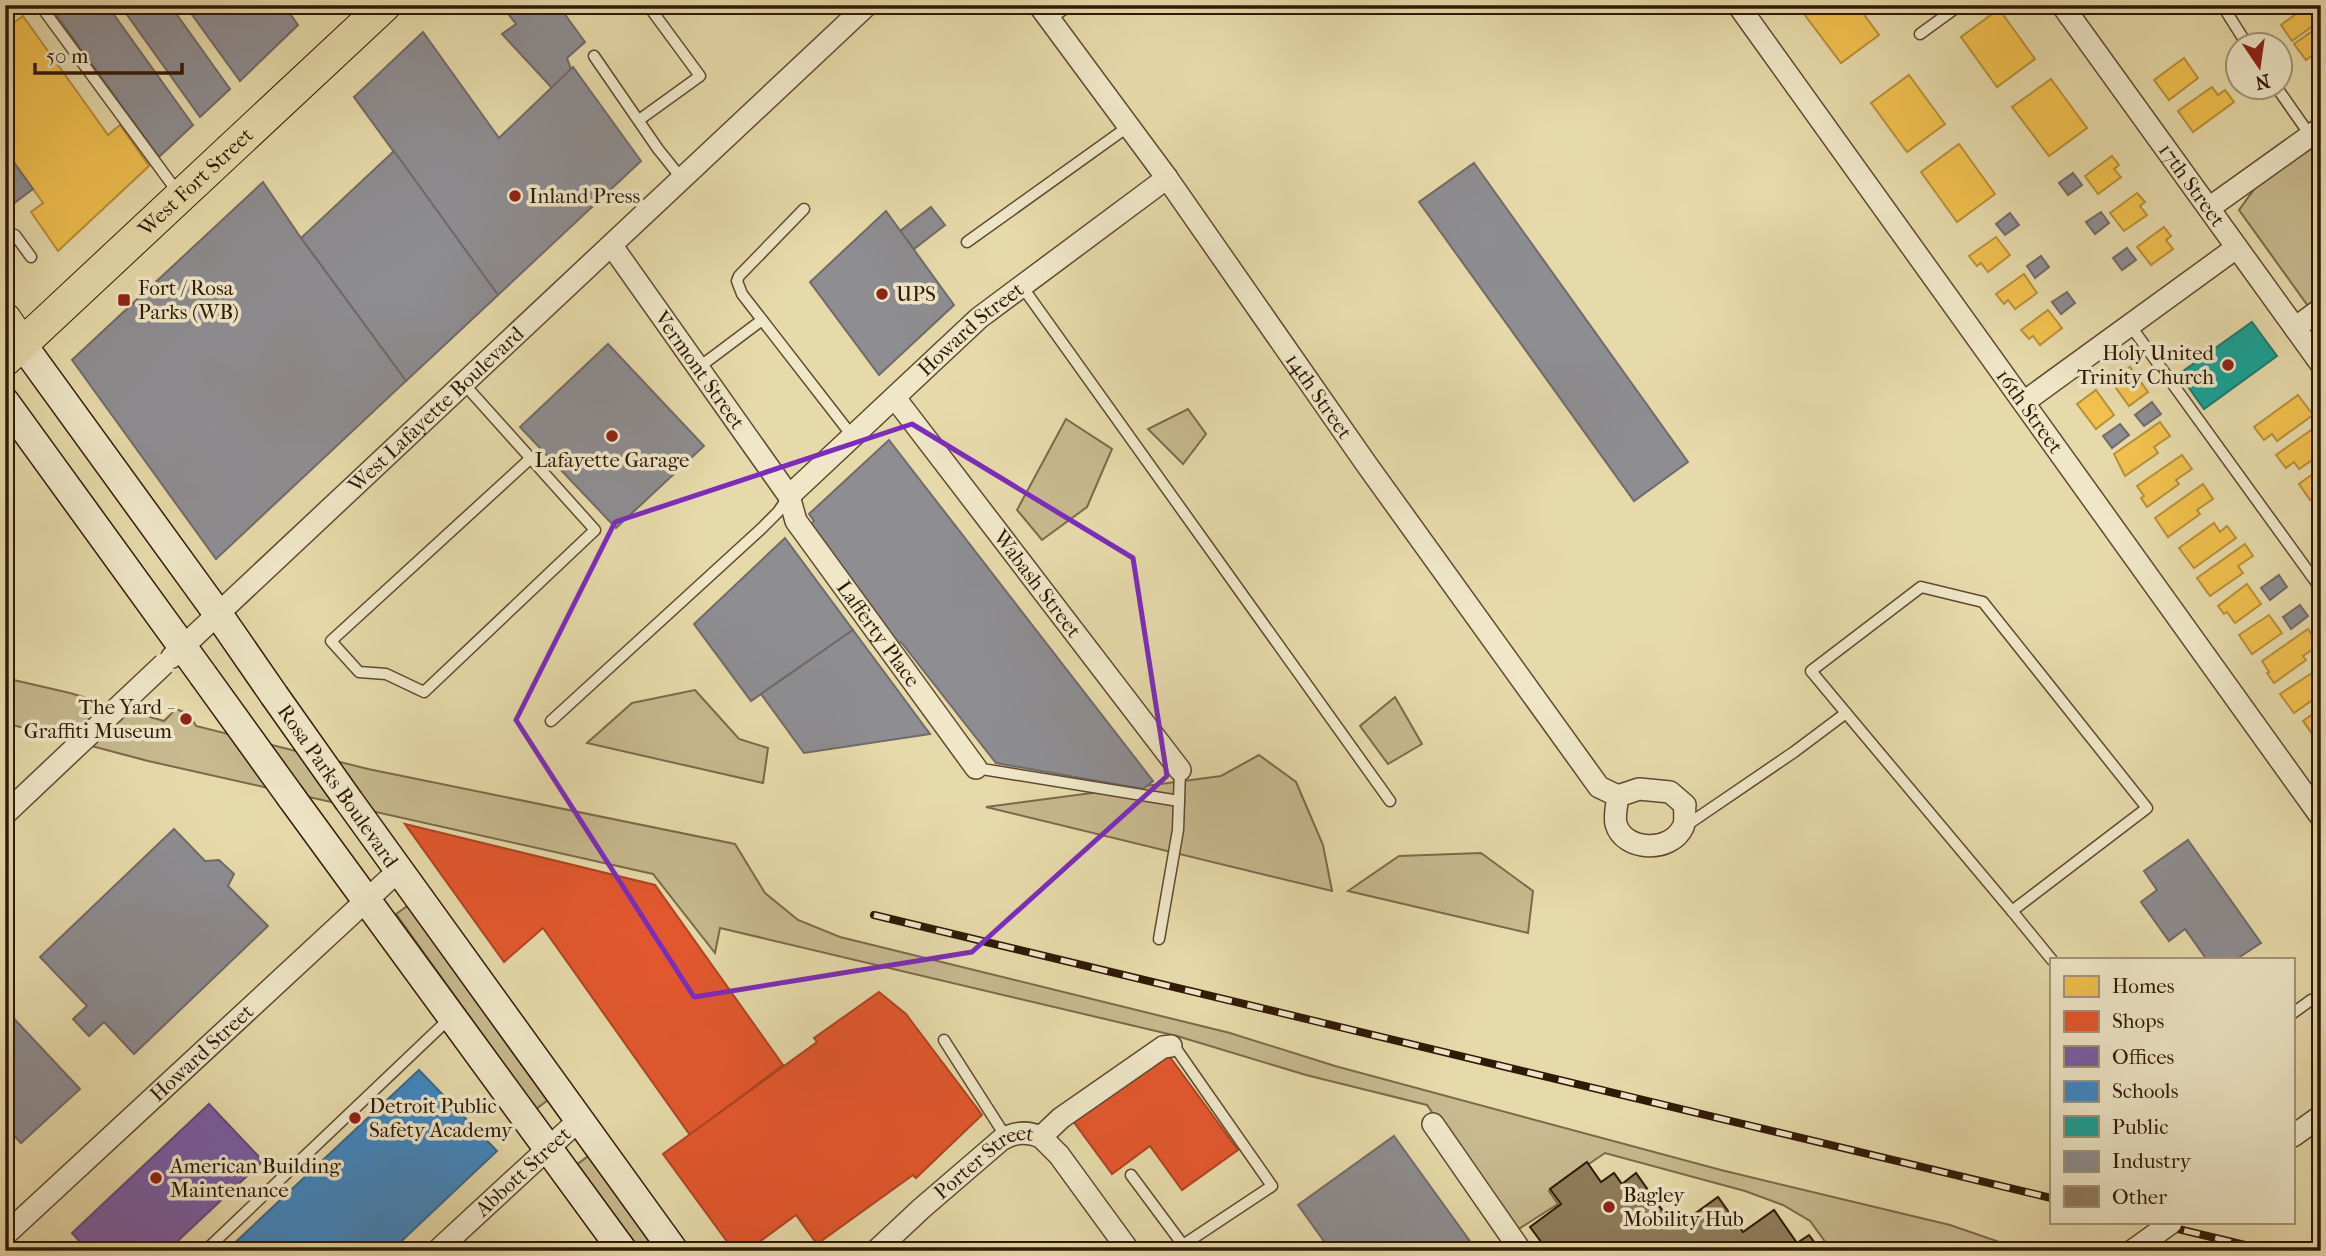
<svg xmlns="http://www.w3.org/2000/svg" width="2326" height="1256" viewBox="0 0 2326 1256" font-family="'IM FELL French Canon',serif">
<rect width="100%" height="100%" fill="#e7daaa"/>
<filter id="stains"><feTurbulence type="fractalNoise" baseFrequency=".00286" numOctaves="4"/><feColorMatrix values="0 0 0 0 .2 0 0 0 0 .09 0 0 0 0 .02 0 0 0 .5 -.17"/></filter>
<radialGradient id="worn" r=".72"><stop offset=".6" stop-color="#630" stop-opacity="0"/><stop offset="1" stop-color="#630" stop-opacity=".3"/></radialGradient>
<!-- green -->
<g fill="#c8b98e" stroke="#7c694a" stroke-width="2">
<polygon points="2321,139 2321,297 2308,306 2239,210 2258,184"/>
<polygon points="1188,409 1206,434 1183,464 1148,429"/>
<polygon points="1066,419 1112,449 1087,507 1042,540 1017,510"/>
<polygon points="5,678 70,693 164,721 176,709 189,714 196,726 368,769 735,844 765,893 798,920 840,937 1230,1033 1335,1066 1721,1170 1950,1225 2017,1248 2016,1251 1832,1251 1810,1221 1783,1205 1745,1191 1605,1153 1549,1191 1558,1204 1514,1232 1427,1105 1306,1075 1177,1036 720,928 715,953 653,874 148,761 5,723"/>
<polygon points="695,690 739,739 768,748 763,783 587,743 632,703"/>
<polygon points="1395,697 1422,744 1388,764 1360,726"/>
<polygon points="1259,755 1296,782 1323,845 1332,891 986,807 1221,776"/>
<polygon points="1481,853 1533,891 1528,933 1348,891 1399,856"/>
<polygon points="409,905 548,1100 536,1109 396,914"/>
<polygon points="590,1155 660,1251 638,1251 576,1165"/>
</g>
<!-- homes -->
<g fill="#f2c14e" stroke="#b88f39" stroke-width="2">
<polygon points="1816,5 1857,5 1879,35 1841,63 1804,14"/>
<polygon points="2308,5 2321,5 2321,20 2292,41 2281,25"/>
<polygon points="1999,9 2035,59 1997,87 1961,37"/>
<polygon points="23,16 108,135 120,125 149,166 58,251 31,212 43,203 5,150 5,29"/>
<polygon points="2321,25 2321,49 2306,60 2294,44"/>
<polygon points="2184,58 2198,78 2169,100 2154,80"/>
<polygon points="1909,75 1945,124 1907,152 1871,103"/>
<polygon points="2051,79 2087,128 2049,156 2012,107"/>
<polygon points="2212,87 2218,95 2225,90 2234,102 2193,132 2178,111"/>
<polygon points="1959,144 1995,194 1957,222 1921,172"/>
<polygon points="2112,156 2119,165 2114,169 2121,177 2098,194 2085,176"/>
<polygon points="2137,193 2145,202 2140,206 2147,215 2124,231 2110,213"/>
<polygon points="2164,227 2171,236 2166,240 2173,249 2151,265 2137,247"/>
<polygon points="1996,237 2010,255 1988,272 1981,263 1977,266 1969,256"/>
<polygon points="2024,274 2037,293 2015,309 2008,300 2004,304 1996,294"/>
<polygon points="2048,310 2062,328 2040,345 2033,336 2029,339 2021,330"/>
<polygon points="2130,367 2148,392 2129,406 2111,381"/>
<polygon points="2096,390 2114,415 2096,429 2077,404"/>
<polygon points="2298,395 2313,415 2277,441 2272,434 2264,440 2254,427"/>
<polygon points="2160,422 2170,436 2154,447 2158,453 2125,476 2114,454"/>
<polygon points="2321,423 2321,454 2299,469 2294,462 2286,468 2276,455"/>
<polygon points="2182,455 2192,469 2176,480 2179,484 2147,507 2141,498 2144,496 2137,486"/>
<polygon points="2321,468 2321,492 2310,500 2299,484"/>
<polygon points="2203,484 2213,499 2197,510 2200,514 2168,537 2155,518"/>
<polygon points="2214,523 2220,532 2227,526 2236,538 2194,568 2179,548"/>
<polygon points="2245,544 2253,556 2238,566 2243,573 2210,596 2197,578"/>
<polygon points="2247,584 2261,604 2235,623 2227,612 2224,614 2218,606"/>
<polygon points="2269,615 2282,633 2252,654 2239,635"/>
<polygon points="2308,629 2319,645 2303,656 2306,660 2274,683 2267,673 2269,672 2262,661"/>
<polygon points="2321,667 2321,694 2294,713 2280,694"/>
<polygon points="2321,708 2321,739 2317,741 2303,721"/>
</g>
<!-- shops -->
<g fill="#e4572e" stroke="#ae4422" stroke-width="2">
<polygon points="405,824 655,885 783,1065 690,1135 543,928 504,962"/>
<polygon points="879,992 906,1014 915,1026 982,1115 916,1178 913,1175 817,1244 796,1215 747,1251 734,1251 663,1154 817,1042 814,1038"/>
<polygon points="1167,1053 1238,1150 1182,1190 1150,1146 1112,1174 1073,1121"/>
</g>
<!-- offices -->
<polygon fill="#7b5ea7" stroke="#654977" stroke-width="2" points="209,1104 263,1161 167,1251 88,1251 72,1233"/>
<!-- schools -->
<polygon fill="#3f88c5" stroke="#3b678c" stroke-width="2" points="419,1070 497,1151 391,1251 226,1251"/>
<!-- public -->
<polygon fill="#17a398" stroke="#1f7a6c" stroke-width="2" points="2252,322 2277,356 2204,409 2179,374"/>
<!-- industry -->
<g fill="#8d8d92" stroke="#716a68" stroke-width="2">
<polygon points="49,5 107,5 193,125 159,157"/>
<polygon points="120,5 170,5 230,89 200,117"/>
<polygon points="185,5 284,5 298,25 240,81"/>
<polygon points="501,5 558,5 585,42 567,58 571,69 552,88 502,34 516,24"/>
<polygon points="423,32 499,138 573,67 641,161 498,295 354,97"/>
<polygon points="5,150 33,189 5,210"/>
<polygon points="394,151 498,295 406,381 301,238"/>
<polygon points="1474,163 1688,462 1634,501 1419,202"/>
<polygon points="2073,173 2082,185 2068,195 2059,183"/>
<polygon points="263,182 301,238 406,381 216,559 72,360"/>
<polygon points="931,207 945,225 914,249 900,231"/>
<polygon points="886,211 954,305 879,375 810,282"/>
<polygon points="2101,212 2109,223 2095,234 2086,222"/>
<polygon points="2010,213 2019,225 2005,235 1996,224"/>
<polygon points="2127,248 2136,260 2122,270 2113,258"/>
<polygon points="2041,256 2049,267 2035,278 2027,266"/>
<polygon points="2067,292 2075,303 2061,314 2052,302"/>
<polygon points="608,344 704,446 616,528 520,427"/>
<polygon points="2152,402 2161,414 2144,426 2135,415"/>
<polygon points="2120,424 2129,435 2112,448 2103,436"/>
<polygon points="889,440 1153,781 1143,789 996,763 901,642 895,646 810,525 814,521 809,514"/>
<polygon points="785,538 853,630 751,701 694,624"/>
<polygon points="2279,575 2287,587 2270,600 2261,588"/>
<polygon points="2300,605 2308,616 2291,629 2283,617"/>
<polygon points="853,630 930,734 804,753 761,694"/>
<polygon points="174,829 205,861 219,860 234,874 228,886 268,926 134,1054 104,1022 89,1036 73,1019 87,1006 40,957"/>
<polygon points="2188,840 2261,943 2235,960 2207,960 2185,929 2169,941 2141,902 2157,890 2144,871"/>
<polygon points="5,1009 80,1089 21,1143 5,1126"/>
<polygon points="1394,1136 1477,1251 1331,1251 1298,1205"/>
</g>
<!-- building -->
<polygon fill="#907d5c" stroke="#311907" stroke-width="2" points="1587,1162 1601,1182 1614,1173 1622,1184 1636,1173 1675,1228 1718,1197 1743,1232 1774,1210 1797,1243 1809,1235 1821,1251 1548,1251 1530,1227 1561,1204 1550,1189"/>
<g fill="none" stroke-linecap="round" stroke-linejoin="round">
<!-- lane casing -->
<g stroke="#5e4930" stroke-width="13">
<g id="lane">
<polyline points="40,5 179,194"/>
<polyline points="349,5 363,22"/>
<polyline points="2222,5 2248,46"/>
<polyline points="1050,19 1070,5"/>
<polyline points="1920,34 1960,5"/>
<polyline points="594,56 658,149 682,179"/>
<polyline points="2277,88 2310,135"/>
<polyline points="639,120 700,76 650,8"/>
<polyline points="804,209 739,276 737,281 742,294 853,437"/>
<polyline points="5,233 15,235 31,257"/>
<polyline points="967,242 1129,126"/>
<polyline points="1021,285 1390,801"/>
<polyline points="2130,325 2321,589"/>
<polyline points="698,368 762,320"/>
<polyline points="464,384 595,530 424,692 386,674 359,672 331,641 531,458"/>
<polyline points="1846,713 1811,671 1921,587 1983,602 2147,808 2012,911 2052,960"/>
<polyline points="551,721 761,529 778,512 789,496"/>
<polyline points="976,768 1179,801"/>
<polyline points="1684,827 1794,752 1846,713 2012,911"/>
<polyline points="1159,939 1178,830 1180,770"/>
<polyline points="2293,1013 2311,1000"/>
<polyline points="944,1040 1006,1137"/>
<polyline points="1171,1046 1177,1050 1272,1186 1174,1251"/>
<polyline points="1131,1175 1183,1245"/>
<polyline points="205,1251 451,1017"/>
</g>
</g>
<!-- street casing -->
<g stroke="#5e4930" stroke-width="24">
<g id="street">
<path id="s1" d="M 1039,5 L 1167,178 L 1367,465 L 1599,787 L 1618,796 L 1639,789 L 1670,792 L 1685,805 C 1684,811 1686,822 1683,827 C 1671,853 1624,852 1616,824 C 1614,816 1617,804 1618,796"/>
<path id="s2" d="M 1738,5 L 2321,817"/>
<path id="s3" d="M 2062,5 L 2321,364"/>
<polyline points="2209,208 2321,128"/>
<path id="s4" d="M 612,246 L 789,496 L 796,521 L 976,768"/>
<polyline points="2295,328 2321,309"/>
<path id="s5" d="M 895,398 L 1180,770"/>
<polyline points="2024,402 2236,248"/>
<path id="s6" d="M 789,496 L 979,318 L 1167,178"/>
<path id="s7" d="M 172,657 L 867,5"/>
<polyline points="5,814 77,746"/>
<polyline points="1433,1124 1521,1251"/>
<polyline points="2293,1136 2321,1116"/>
<polyline points="1041,1137 1059,1155 1129,1251"/>
<path id="s8" d="M 5,1235 L 398,871"/>
<path id="s9" d="M 437,1251 L 579,1120"/>
<path id="s10" d="M 876,1251 L 922,1208 L 1001,1140 C 1014,1132 1027,1131 1041,1137 L 1061,1118 L 1163,1047 L 1171,1046"/>
</g>
</g>
<!-- secondary casing -->
<g stroke="#311907" stroke-width="31">
<g id="secondary">
<polyline points="22,344 218,614 274,695"/>
<polyline points="5,402 203,675"/>
<polyline points="291,797 623,1251"/>
<polyline points="349,801 674,1251"/>
</g>
</g>
<!-- primary casing -->
<g stroke="#311907" stroke-width="34">
<g id="primary">
<polyline points="5,319 22,344"/>
<path id="s11" d="M 5,360 L 385,5"/>
</g>
</g>
<!-- lane -->
<use href="#lane" stroke="#efe7c8" stroke-width="10"/>
<!-- street -->
<use href="#street" stroke="#efe7c8" stroke-width="21"/>
<!-- secondary -->
<use href="#secondary" stroke="#efe7c8" stroke-width="28"/>
<!-- primary -->
<use href="#primary" stroke="#e7daaa" stroke-width="32"/>
<!-- rail casing -->
<g stroke="#311907" stroke-width="8">
<g id="rail">
<polyline points="874,915 2051,1198"/>
<polyline points="2153,1223 2270,1251"/>
</g>
</g>
<!-- rail -->
<use href="#rail" stroke="#efe7c8" stroke-width="5" stroke-dasharray="16" stroke-linecap="butt"/>
<!-- street-bridge casing -->
<g stroke="#5e4930" stroke-width="24" stroke-linecap="butt">
<g id="street-bridge">
<polyline points="77,746 164,664"/>
<polyline points="2132,1251 2171,1223"/>
</g>
</g>
<!-- secondary-bridge casing -->
<g stroke="#311907" stroke-width="31" stroke-linecap="butt">
<g id="secondary-bridge">
<polyline points="203,675 291,797"/>
<polyline points="274,695 349,801"/>
</g>
</g>
<!-- street-bridge -->
<use href="#street-bridge" stroke="#efe7c8" stroke-width="21"/>
<!-- secondary-bridge -->
<use href="#secondary-bridge" stroke="#efe7c8" stroke-width="28"/>
</g>
<!-- marked area -->
<path fill="none" stroke="#7b2cbf" stroke-width="5" stroke-linejoin="round" d="M 912,424 L 1133,558 L 1167,776 L 972,952 L 694,997 L 516,720 L 615,522 Z"/>
<!-- markers -->
<g fill="#8f2418" stroke="#efe7c8" stroke-width="2.5">
<circle cx="515" cy="196" r="7"/>
<circle cx="882" cy="294" r="7"/>
<rect x="117" y="293" width="14" height="14" rx="3.5"/>
<circle cx="2228" cy="365" r="7"/>
<circle cx="612" cy="436" r="7"/>
<circle cx="186" cy="719" r="7"/>
<circle cx="355" cy="1118" r="7"/>
<circle cx="156" cy="1178" r="7"/>
<circle cx="1609" cy="1207" r="7"/>
</g>
<g text-anchor="middle" dominant-baseline="central" stroke-width="7" stroke-linejoin="round" paint-order="stroke">
<!-- street labels -->
<g font-size="21" fill="#311907" stroke="#efe7c8">
<text stroke="none"><textPath href="#s11" startOffset="261">West Fort Street</textPath></text>
<text stroke="none"><textPath href="#s3" startOffset="222">17th Street</textPath></text>
<text stroke="none"><textPath href="#s6" startOffset="247">Howard Street</textPath></text>
<text stroke="none"><textPath href="#s4" startOffset="152">Vermont Street</textPath></text>
<text stroke="none"><textPath href="#s1" startOffset="481">14th Street</textPath></text>
<text stroke="none"><textPath href="#s7" startOffset="362">West Lafayette Boulevard</textPath></text>
<text stroke="none"><textPath href="#s2" startOffset="500">16th Street</textPath></text>
<text stroke="none"><textPath href="#s5" startOffset="234">Wabash Street</textPath></text>
<text stroke="none"><textPath href="#s4" startOffset="472">Lafferty Place</textPath></text>
<text transform="translate(338 786) rotate(55)">Rosa Parks Boulevard</text>
<text stroke="none"><textPath href="#s8" startOffset="268">Howard Street</textPath></text>
<text stroke="none"><textPath href="#s10" startOffset="142">Porter Street</textPath></text>
<text stroke="none"><textPath href="#s9" startOffset="117">Abbott Street</textPath></text>
</g>
<!-- poi labels -->
<g font-size="21" fill="#311907" stroke="#efe7c8" text-anchor="start">
<text x="529" y="196">Inland Press</text>
<text x="138" y="288">Fort / Rosa<tspan x="138" dy="24">Parks (WB)</tspan></text>
<text x="896" y="294">UPS</text>
<text x="2214" y="353" text-anchor="end">Holy United<tspan x="2214" dy="24">Trinity Church</tspan></text>
<text x="612" y="460" text-anchor="middle">Lafayette Garage</text>
<text x="172" y="707" text-anchor="end">The Yard -<tspan x="172" dy="24">Graffiti Museum</tspan></text>
<text x="369" y="1106">Detroit Public<tspan x="369" dy="24">Safety Academy</tspan></text>
<text x="170" y="1166">American Building<tspan x="170" dy="24">Maintenance</tspan></text>
<text x="1623" y="1195">Bagley<tspan x="1623" dy="24">Mobility Hub</tspan></text>
</g>
</g>
<!-- margin -->
<rect width="2326" height="1256" fill="none" stroke="#e7daaa" stroke-width="28"/>
<rect x="7" y="7" width="2312" height="1242" fill="none" stroke="#311907" stroke-width="3.5"/>
<rect x="14" y="14" width="2298" height="1228" fill="none" stroke="#311907" stroke-width="2"/>
<!-- legend -->
<rect x="2050" y="958" width="245" height="266" fill="#efe7c8" stroke="#a3957b" stroke-width="2"/>
<rect x="2064" y="976" width="35" height="21" fill="#f2c14e" stroke="#a3957b" stroke-width="2"/>
<text x="2112" y="993" font-size="21" fill="#311907">Homes</text>
<rect x="2064" y="1011" width="35" height="21" fill="#e4572e" stroke="#a3957b" stroke-width="2"/>
<text x="2112" y="1028" font-size="21" fill="#311907">Shops</text>
<rect x="2064" y="1046" width="35" height="21" fill="#7b5ea7" stroke="#a3957b" stroke-width="2"/>
<text x="2112" y="1064" font-size="21" fill="#311907">Offices</text>
<rect x="2064" y="1081" width="35" height="21" fill="#3f88c5" stroke="#a3957b" stroke-width="2"/>
<text x="2112" y="1098" font-size="21" fill="#311907">Schools</text>
<rect x="2064" y="1116" width="35" height="21" fill="#17a398" stroke="#a3957b" stroke-width="2"/>
<text x="2112" y="1134" font-size="21" fill="#311907">Public</text>
<rect x="2064" y="1151" width="35" height="21" fill="#8d8d92" stroke="#a3957b" stroke-width="2"/>
<text x="2112" y="1168" font-size="21" fill="#311907">Industry</text>
<rect x="2064" y="1186" width="35" height="21" fill="#907d5c" stroke="#a3957b" stroke-width="2"/>
<text x="2112" y="1204" font-size="21" fill="#311907">Other</text>
<!-- north arrow -->
<g transform="translate(2259 66) rotate(167)"><circle r="33" fill="#efe7c8" stroke="#a3957b" stroke-width="2"/>
<path d="M0-5L12 26L0 18L-12 26Z" fill="#8f2418"/>
<text y="-10" font-size="19" font-weight="bold" text-anchor="middle" fill="#311907">N</text>
</g>
<!-- scale -->
<path d="M35 63v10h147v-10" fill="none" stroke="#311907" stroke-width="3.5"/>
<text x="46" y="63" font-size="21" fill="#311907" stroke="#efe7c8" stroke-width="5" paint-order="stroke">50 m</text>
<rect width="100%" height="100%" filter="url(#stains)"/>
<rect width="100%" height="100%" fill="url(#worn)"/>
</svg>
